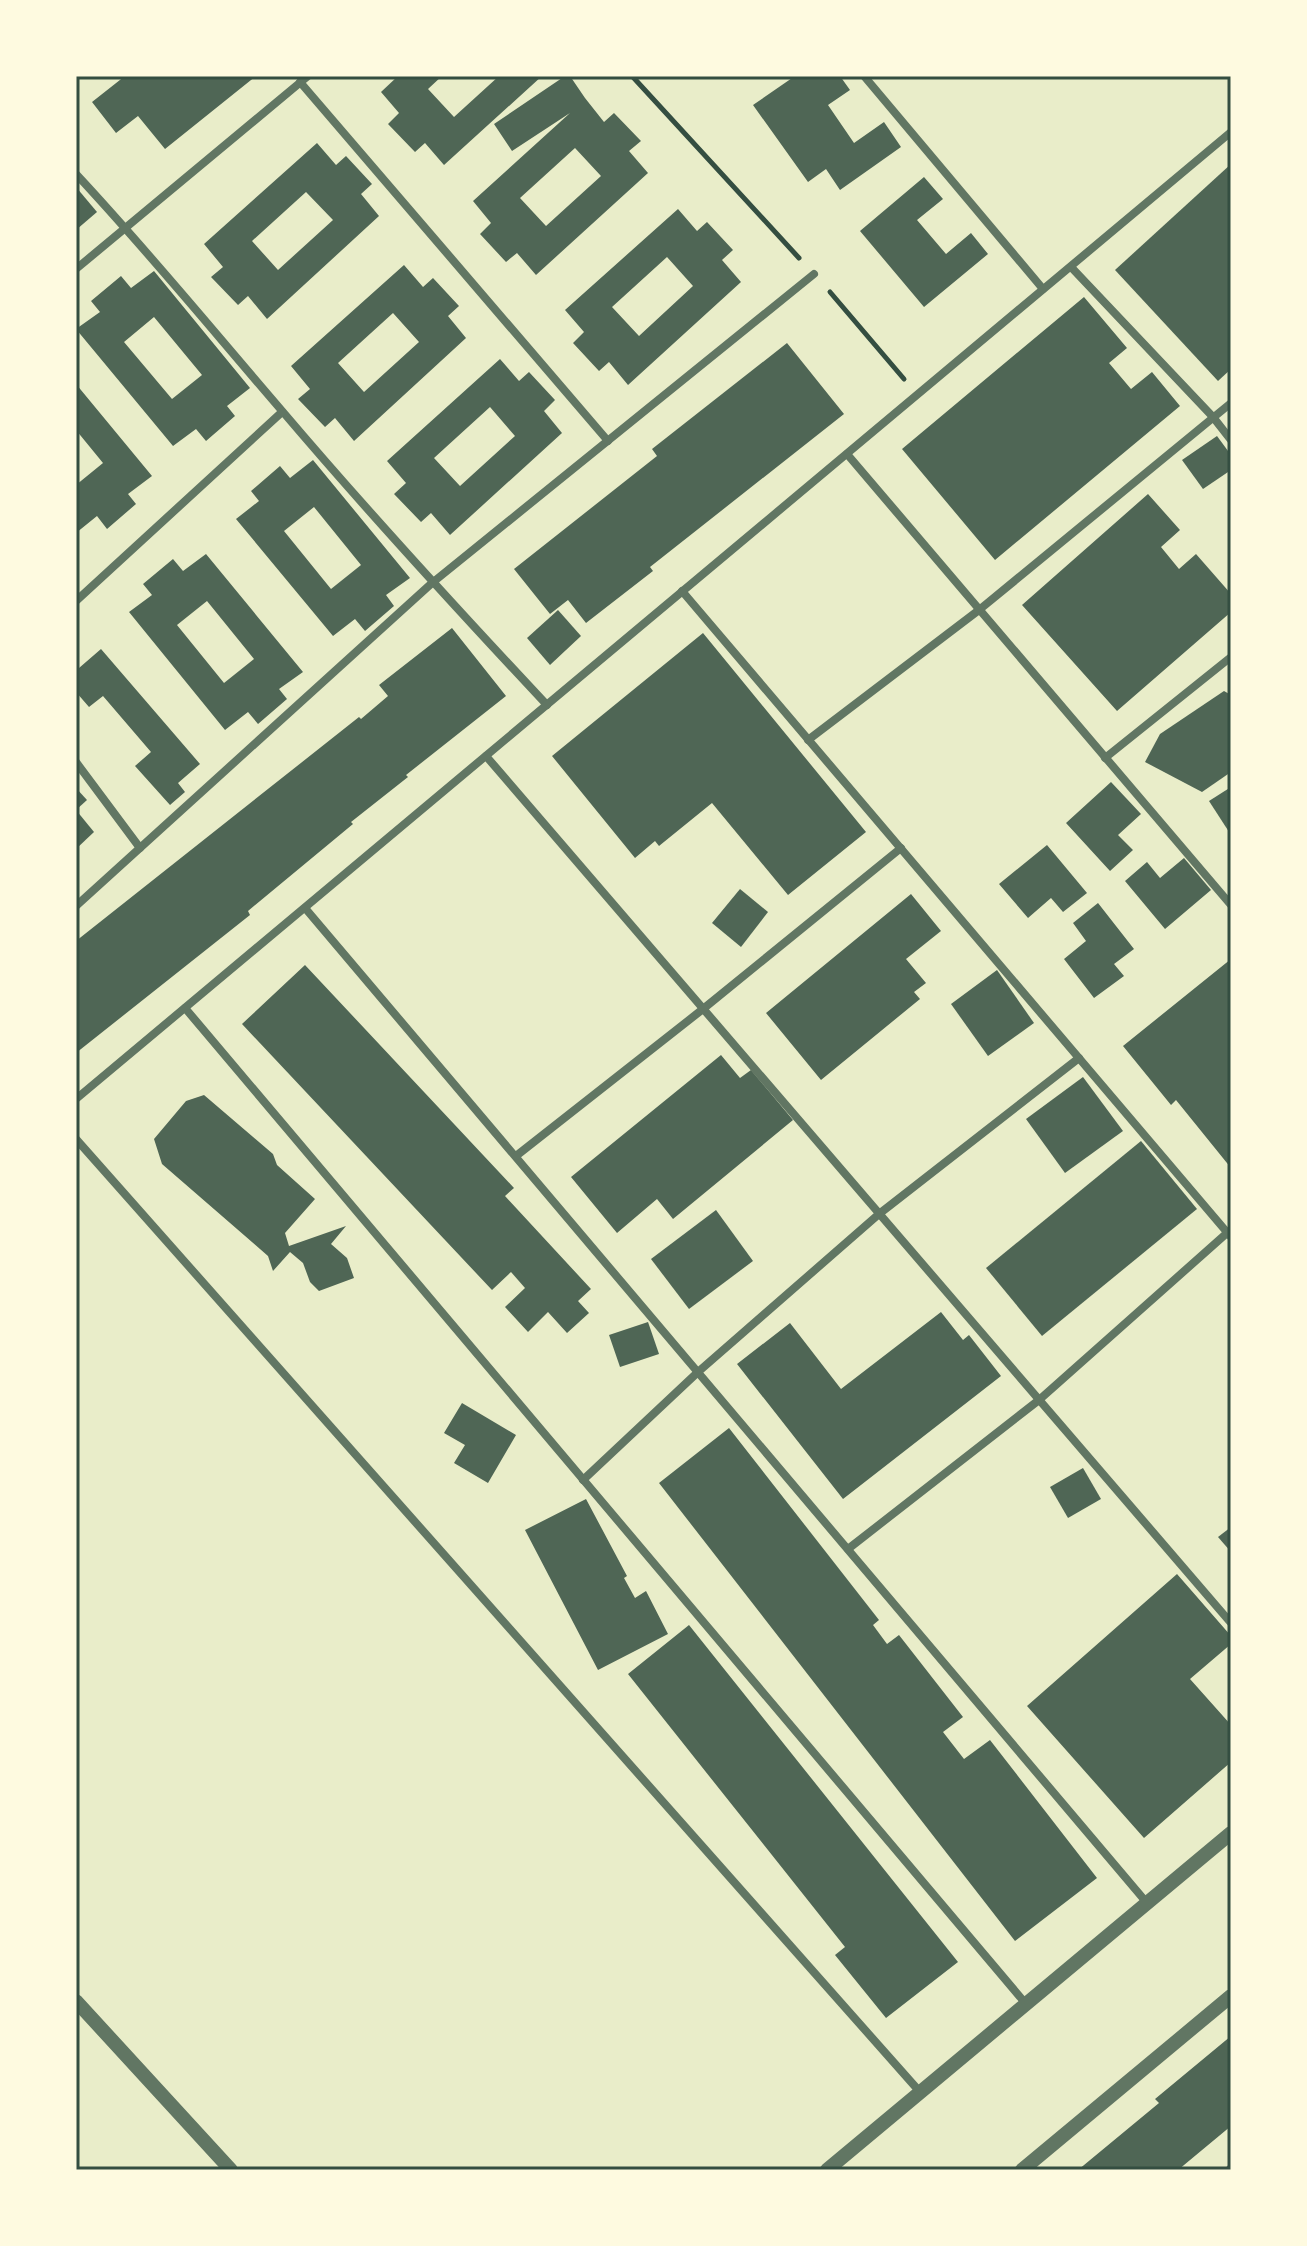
<svg xmlns="http://www.w3.org/2000/svg" width="1307" height="2246" viewBox="0 0 1307 2246" font-family="Rubik,sans-serif">
<rect width="100%" height="100%" fill="#e9edc9"/>
<!-- building -->
<g fill="#4f6655" fill-rule="evenodd">
<polygon points="125,76 256,76 165,149 138,116 116,133 92,102"/>
<polygon points="398,76 442,76 428,89 454,117 499,76 542,76 444,165 425,143 415,152 388,124 399,113 381,92"/>
<path d="M 565,76 L 570,76 L 585,98 L 604,122 L 614,113 L 641,141 L 629,151 L 648,173 L 536,275 L 517,253 L 506,262 L 480,234 L 491,223 L 473,201 L 570,113 L 512,151 L 494,124 ZM 575,148 L 601,176 L 546,226 L 520,198 Z"/>
<polygon points="795,76 840,76 850,90 828,105 854,143 884,122 901,147 840,190 826,169 808,182 753,105"/>
<path d="M 317,143 L 336,165 L 346,156 L 372,184 L 361,194 L 379,216 L 267,319 L 248,296 L 238,305 L 211,277 L 223,267 L 204,244 ZM 306,192 L 333,220 L 278,270 L 252,241 Z"/>
<polygon points="1231,164 1231,369 1218,381 1115,270"/>
<polygon points="924,177 943,199 917,220 946,254 971,233 988,254 924,307 860,231"/>
<polygon points="76,187 97,212 76,230"/>
<path d="M 678,209 L 697,231 L 707,222 L 733,250 L 722,260 L 741,282 L 628,385 L 609,362 L 599,371 L 573,343 L 584,332 L 565,310 ZM 667,257 L 693,286 L 639,336 L 612,307 Z"/>
<path d="M 404,265 L 423,287 L 433,278 L 459,306 L 448,316 L 466,338 L 354,441 L 335,418 L 325,427 L 298,399 L 310,389 L 291,366 ZM 393,313 L 419,342 L 364,392 L 338,363 Z"/>
<path d="M 154,271 L 250,388 L 227,406 L 235,416 L 206,441 L 196,429 L 173,446 L 76,329 L 100,312 L 91,301 L 121,276 L 131,288 ZM 154,317 L 202,375 L 172,399 L 124,342 Z"/>
<polygon points="1084,297 1127,348 1109,363 1131,389 1152,372 1180,406 995,560 902,449"/>
<polygon points="787,343 844,414 650,567 653,571 586,623 568,600 550,614 514,569 657,456 652,449"/>
<path d="M 500,359 L 519,381 L 529,372 L 555,400 L 544,411 L 562,433 L 450,535 L 431,513 L 421,522 L 394,494 L 406,483 L 387,461 ZM 490,407 L 515,436 L 460,486 L 434,458 Z"/>
<polygon points="76,384 152,476 128,494 136,504 107,529 97,516 76,533 76,485 103,463 76,430"/>
<polygon points="1217,436 1231,455 1231,470 1203,489 1182,460"/>
<path d="M 313,460 L 410,578 L 386,595 L 394,606 L 365,631 L 355,619 L 333,636 L 236,519 L 259,501 L 251,491 L 280,466 L 290,478 ZM 314,507 L 361,565 L 331,589 L 284,531 Z"/>
<polygon points="1148,494 1180,530 1161,547 1179,569 1196,554 1231,594 1231,612 1117,711 1022,605"/>
<path d="M 206,554 L 303,672 L 279,689 L 287,699 L 258,724 L 248,712 L 225,730 L 129,612 L 152,595 L 143,584 L 173,559 L 183,571 ZM 207,601 L 254,659 L 224,683 L 177,625 Z"/>
<polygon points="558,610 581,636 550,665 527,638"/>
<polygon points="452,628 506,696 406,775 408,777 351,822 353,824 248,911 250,915 76,1053 76,941 359,717 361,719 388,696 379,685"/>
<polygon points="703,633 866,832 788,895 712,803 659,846 655,841 635,858 552,756"/>
<polygon points="101,649 200,764 178,783 185,792 170,805 135,766 151,752 103,696 89,707 76,692 76,665 79,668"/>
<polygon points="1224,691 1231,695 1231,772 1202,792 1145,762 1160,734"/>
<polygon points="1111,782 1141,814 1118,835 1133,850 1110,871 1066,823"/>
<polygon points="1231,787 1231,835 1209,801"/>
<polygon points="76,788 87,800 76,810"/>
<polygon points="76,810 94,832 76,849"/>
<polygon points="1047,845 1087,893 1063,912 1051,898 1028,918 999,884"/>
<polygon points="1184,858 1211,890 1165,929 1125,881 1147,862 1160,878"/>
<polygon points="740,889 768,912 741,947 712,923"/>
<polygon points="911,894 941,931 906,959 926,983 914,992 920,999 821,1080 766,1013"/>
<polygon points="1098,903 1134,949 1114,964 1124,976 1094,998 1064,959 1086,941 1073,923"/>
<polygon points="1231,959 1231,1168 1176,1100 1171,1105 1123,1046"/>
<polygon points="305,965 514,1188 505,1196 591,1289 578,1301 589,1313 567,1333 548,1312 528,1332 505,1307 525,1288 511,1272 492,1290 242,1024"/>
<polygon points="997,970 1034,1023 988,1056 951,1004"/>
<polygon points="721,1055 740,1078 751,1070 793,1120 673,1219 657,1199 617,1233 571,1177"/>
<polygon points="1083,1077 1123,1131 1065,1173 1026,1119"/>
<polygon points="204,1095 273,1154 277,1165 315,1199 285,1233 289,1246 346,1226 331,1244 347,1258 354,1278 319,1291 310,1282 303,1263 290,1252 273,1271 268,1256 162,1164 154,1139 186,1101"/>
<polygon points="1141,1141 1197,1209 1042,1336 986,1268"/>
<polygon points="716,1210 753,1261 689,1309 651,1259"/>
<polygon points="941,1312 963,1340 969,1335 1001,1376 843,1499 737,1364 790,1323 841,1389"/>
<polygon points="648,1322 659,1354 620,1367 609,1335"/>
<polygon points="462,1403 516,1435 488,1483 454,1463 465,1445 444,1433"/>
<polygon points="729,1428 879,1620 873,1625 887,1644 899,1635 963,1717 943,1732 964,1759 990,1740 1097,1878 1015,1941 659,1483"/>
<polygon points="1083,1468 1101,1499 1068,1518 1050,1487"/>
<polygon points="586,1499 627,1576 624,1578 635,1598 646,1591 668,1634 598,1670 525,1530"/>
<polygon points="1231,1527 1231,1552 1218,1537"/>
<polygon points="1177,1574 1231,1636 1231,1644 1190,1679 1231,1725 1231,1762 1144,1838 1027,1706"/>
<polygon points="689,1625 958,1962 886,2018 835,1955 845,1947 628,1674"/>
<polygon points="1231,2036 1231,2126 1178,2170 1078,2170 1159,2103 1155,2099"/>
</g>
<g fill="none" stroke-linecap="round" stroke-linejoin="round">
<!-- path -->
<g stroke="#344e41" stroke-width="5">
<polyline points="632,76 799,258"/>
<polyline points="830,292 904,379"/>
</g>
<!-- minor -->
<g stroke="#617663" stroke-width="8">
<polyline points="864,76 1043,289"/>
<polyline points="300,82 608,441"/>
<path d="M 76,174 C 148,251 214,332 283,412 C 368,512 457,609 547,705"/>
<polyline points="1071,267 1213,417 1231,440"/>
<polyline points="76,269 308,76"/>
<polyline points="847,454 1231,905"/>
<polyline points="682,591 1231,1237"/>
<polyline points="76,601 282,412"/>
<polyline points="808,740 979,610 1231,403"/>
<polyline points="486,756 1231,1623"/>
<polyline points="1105,758 1231,657"/>
<polyline points="76,762 140,848"/>
<polyline points="76,906 432,583 814,274"/>
<polyline points="305,908 1147,1903"/>
<polyline points="185,1008 1026,2004"/>
<polyline points="76,1099 1231,132"/>
<polyline points="76,1139 920,2092"/>
<polyline points="516,1156 703,1009 901,848"/>
<polyline points="583,1480 698,1372 879,1214 1079,1058"/>
<polyline points="848,1549 1039,1400 1227,1233"/>
<polyline points="1229,2170 1231,2168"/>
</g>
<!-- tertiary -->
<g stroke="#617663" stroke-width="14">
<polyline points="76,2001 231,2170"/>
<polyline points="827,2170 1231,1833"/>
<polyline points="1022,2170 1231,1996"/>
</g>
</g>
<!-- border -->
<rect width="1307" height="2246" fill="none" stroke="#fefae0" stroke-width="156"/>
<rect x="78" y="78" width="1151" height="2090" fill="none" stroke="#344e41" stroke-width="3"/>
</svg>
